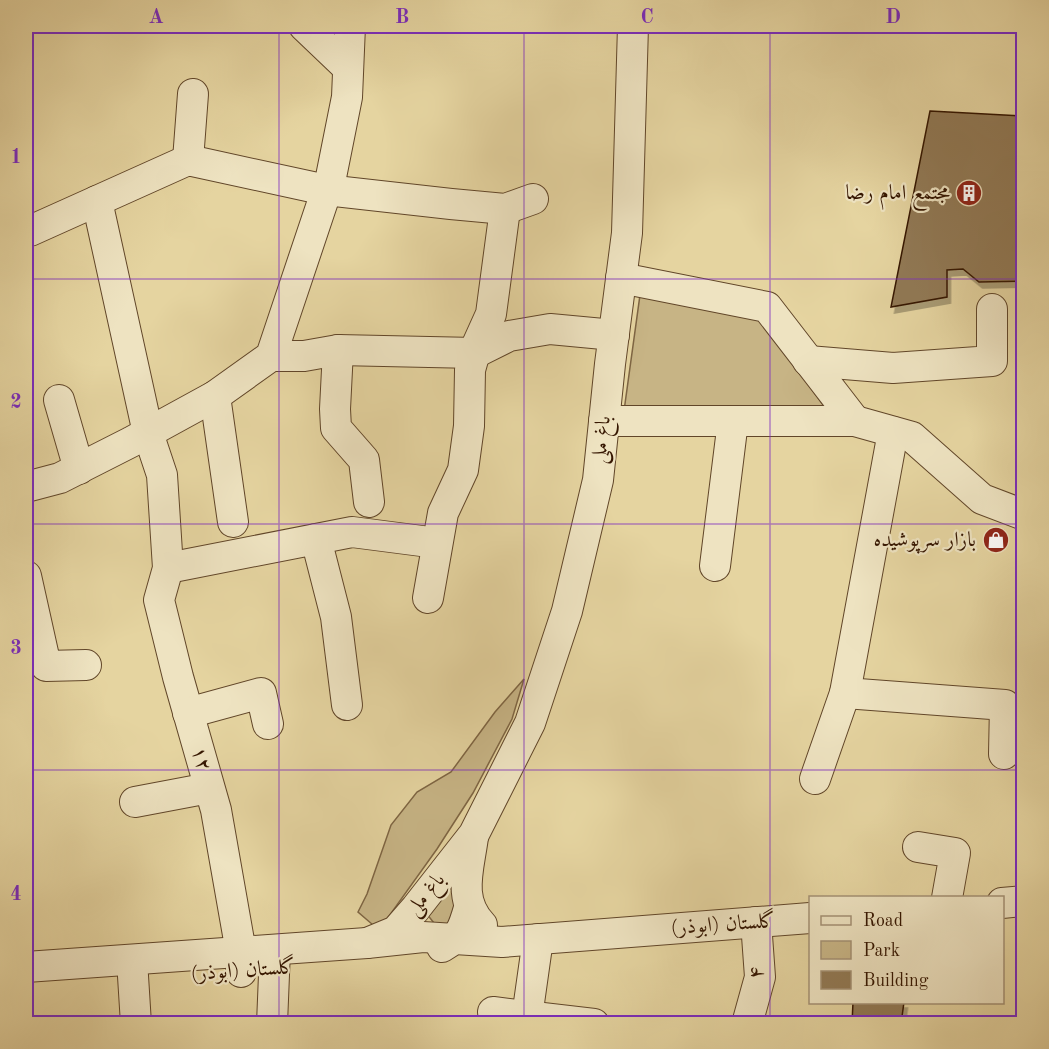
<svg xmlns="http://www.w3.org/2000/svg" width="1049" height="1049" viewBox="0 0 1049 1049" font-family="'Old Standard TT',Amiri,serif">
<defs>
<filter id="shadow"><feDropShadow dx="3.5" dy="6" stdDeviation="0" flood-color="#0004"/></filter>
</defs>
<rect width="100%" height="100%" fill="#e5d4a0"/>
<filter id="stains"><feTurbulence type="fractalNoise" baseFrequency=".00333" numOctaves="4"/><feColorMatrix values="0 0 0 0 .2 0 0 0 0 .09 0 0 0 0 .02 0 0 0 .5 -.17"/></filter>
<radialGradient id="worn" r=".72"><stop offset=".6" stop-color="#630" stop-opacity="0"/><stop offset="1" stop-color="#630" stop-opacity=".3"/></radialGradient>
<!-- green -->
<g fill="#c7b485" stroke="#7e6543" stroke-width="1.5">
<polygon points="640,295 762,320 826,409 624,411"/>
<polygon points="524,679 512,719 473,793 437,849 387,919 373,925 358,912 367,894 391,825 417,792 451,772 495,712"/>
<polygon points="463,858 456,917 446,926 434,923 426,913"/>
</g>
<!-- building -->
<g fill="#917954" stroke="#351601" stroke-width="1.5" filter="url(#shadow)">
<polygon points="930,111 1024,116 1024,281 979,282 963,269 947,270 947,297 891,307"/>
<polygon points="853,1002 904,1002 901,1024 852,1024"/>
</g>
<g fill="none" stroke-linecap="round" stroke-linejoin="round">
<!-- minor casing -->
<g stroke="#614629" stroke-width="32">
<g id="minor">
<polyline points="304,26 348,68"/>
<polyline points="188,160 193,94"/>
<polyline points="97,201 148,433 162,475 168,568 159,600 178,677 216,810 241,952 241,972"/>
<polyline points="30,231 188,160 326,190 451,204 505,209 533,199"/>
<polyline points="621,278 767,307 855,421"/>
<polyline points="338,350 335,409 336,428 364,460 369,502"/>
<polyline points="271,356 304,356 338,350 475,353 509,336 550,329 614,335"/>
<polyline points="808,361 893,368 992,361 992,309"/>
<polyline points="215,396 233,522"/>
<polyline points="59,400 79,469"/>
<polyline points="604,421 855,421 912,437 982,499 1024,515"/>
<polyline points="26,487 60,478 131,442 215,396 271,356 331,177 347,97 350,26"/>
<polyline points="316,539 336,617 347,705"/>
<polyline points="715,566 733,421"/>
<polyline points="168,568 352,532 437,543"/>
<polyline points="26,576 46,666 86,665"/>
<polyline points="428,598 443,513 463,470 469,426 470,370 477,345 491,314 505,209"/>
<polyline points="845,693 1005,705 1004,754"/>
<polyline points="188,713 261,693 268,724"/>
<polyline points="815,779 845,693 893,432"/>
<polyline points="135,802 209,788"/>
<path d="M 473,837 C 469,869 457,899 482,925"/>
<polyline points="918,847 955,853 947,898"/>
<polyline points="1002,903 1024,901"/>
<polyline points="367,943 396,931 416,908 474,834 530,723 567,611 598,480 610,364 627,233 633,26"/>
<path d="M 442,947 C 461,936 463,929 469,908"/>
<polyline points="132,960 136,1024"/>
<polyline points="26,967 367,943 423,937 502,942 810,918"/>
<polyline points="493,1012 594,1024"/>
<polyline points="272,1024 275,950"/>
<polyline points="526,1024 538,939"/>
<polyline points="747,1024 760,977 756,922"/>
</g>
</g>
<!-- minor -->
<use href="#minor" stroke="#eee3c1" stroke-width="30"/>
</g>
<!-- grid -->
<path fill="none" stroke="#7b2cbf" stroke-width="1.5" stroke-opacity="0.55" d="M 279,26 L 279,1024M 524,26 L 524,1024M 770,26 L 770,1024M 26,279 L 1024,279M 26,524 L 1024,524M 26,770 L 1024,770"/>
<!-- icons -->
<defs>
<g id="building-disc" transform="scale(1.35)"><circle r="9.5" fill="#8f2418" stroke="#eee3c1"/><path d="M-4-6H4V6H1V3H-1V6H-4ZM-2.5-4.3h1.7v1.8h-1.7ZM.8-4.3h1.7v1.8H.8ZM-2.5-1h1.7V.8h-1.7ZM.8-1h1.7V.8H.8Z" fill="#fff"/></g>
<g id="shop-disc" transform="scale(1.35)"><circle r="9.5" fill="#8f2418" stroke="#eee3c1"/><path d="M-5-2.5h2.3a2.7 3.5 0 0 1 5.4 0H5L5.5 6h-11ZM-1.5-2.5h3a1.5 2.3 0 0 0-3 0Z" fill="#fff"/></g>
</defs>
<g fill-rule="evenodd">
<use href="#building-disc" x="969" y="193"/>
<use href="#shop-disc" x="996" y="540"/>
</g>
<g text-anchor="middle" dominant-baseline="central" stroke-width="4.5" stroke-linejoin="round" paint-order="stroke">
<!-- poi labels -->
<g font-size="21" fill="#351601" stroke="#eee3c1" text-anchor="end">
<text x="950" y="193">مجتمع امام رضا</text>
<text x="976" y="540">بازار سرپوشیده</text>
</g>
<!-- street labels -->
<g font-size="21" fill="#351601" stroke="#eee3c1">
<text transform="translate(602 440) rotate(-84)">باغ ملی</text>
<text transform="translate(201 759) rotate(74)">۱۲</text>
<text transform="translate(426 895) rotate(-51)">باغ ملی</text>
<text transform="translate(723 925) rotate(-4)">گلستان (ابوذر)</text>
<text transform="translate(243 971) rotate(-4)">گلستان (ابوذر)</text>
<text transform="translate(757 973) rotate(-86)">۴</text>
</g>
</g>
<!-- margin -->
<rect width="1049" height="1049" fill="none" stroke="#e5d4a0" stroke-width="66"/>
<!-- legend -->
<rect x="809" y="896" width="195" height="108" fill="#eee3c1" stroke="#a49174" stroke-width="1.5"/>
<rect x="821" y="916" width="30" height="9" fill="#eee3c1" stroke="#a49174" stroke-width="1.5"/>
<text x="863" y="926" font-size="18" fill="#351601">Road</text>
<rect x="821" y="941" width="30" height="18" fill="#c7b485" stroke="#a49174" stroke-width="1.5"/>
<text x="863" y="956" font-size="18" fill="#351601">Park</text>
<rect x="821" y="971" width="30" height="18" fill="#917954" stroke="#a49174" stroke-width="1.5"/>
<text x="863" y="986" font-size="18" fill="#351601">Building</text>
<rect x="33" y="33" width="983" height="983" fill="none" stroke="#7b2cbf" stroke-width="2"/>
<g font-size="20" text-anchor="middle" font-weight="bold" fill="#7b2cbf">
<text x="156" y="23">A</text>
<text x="402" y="23">B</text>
<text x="647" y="23">C</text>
<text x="893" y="23">D</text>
<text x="16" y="163">1</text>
<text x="16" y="408">2</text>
<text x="16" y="654">3</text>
<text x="16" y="900">4</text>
</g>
<rect width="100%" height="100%" filter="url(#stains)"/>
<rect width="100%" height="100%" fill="url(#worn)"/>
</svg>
